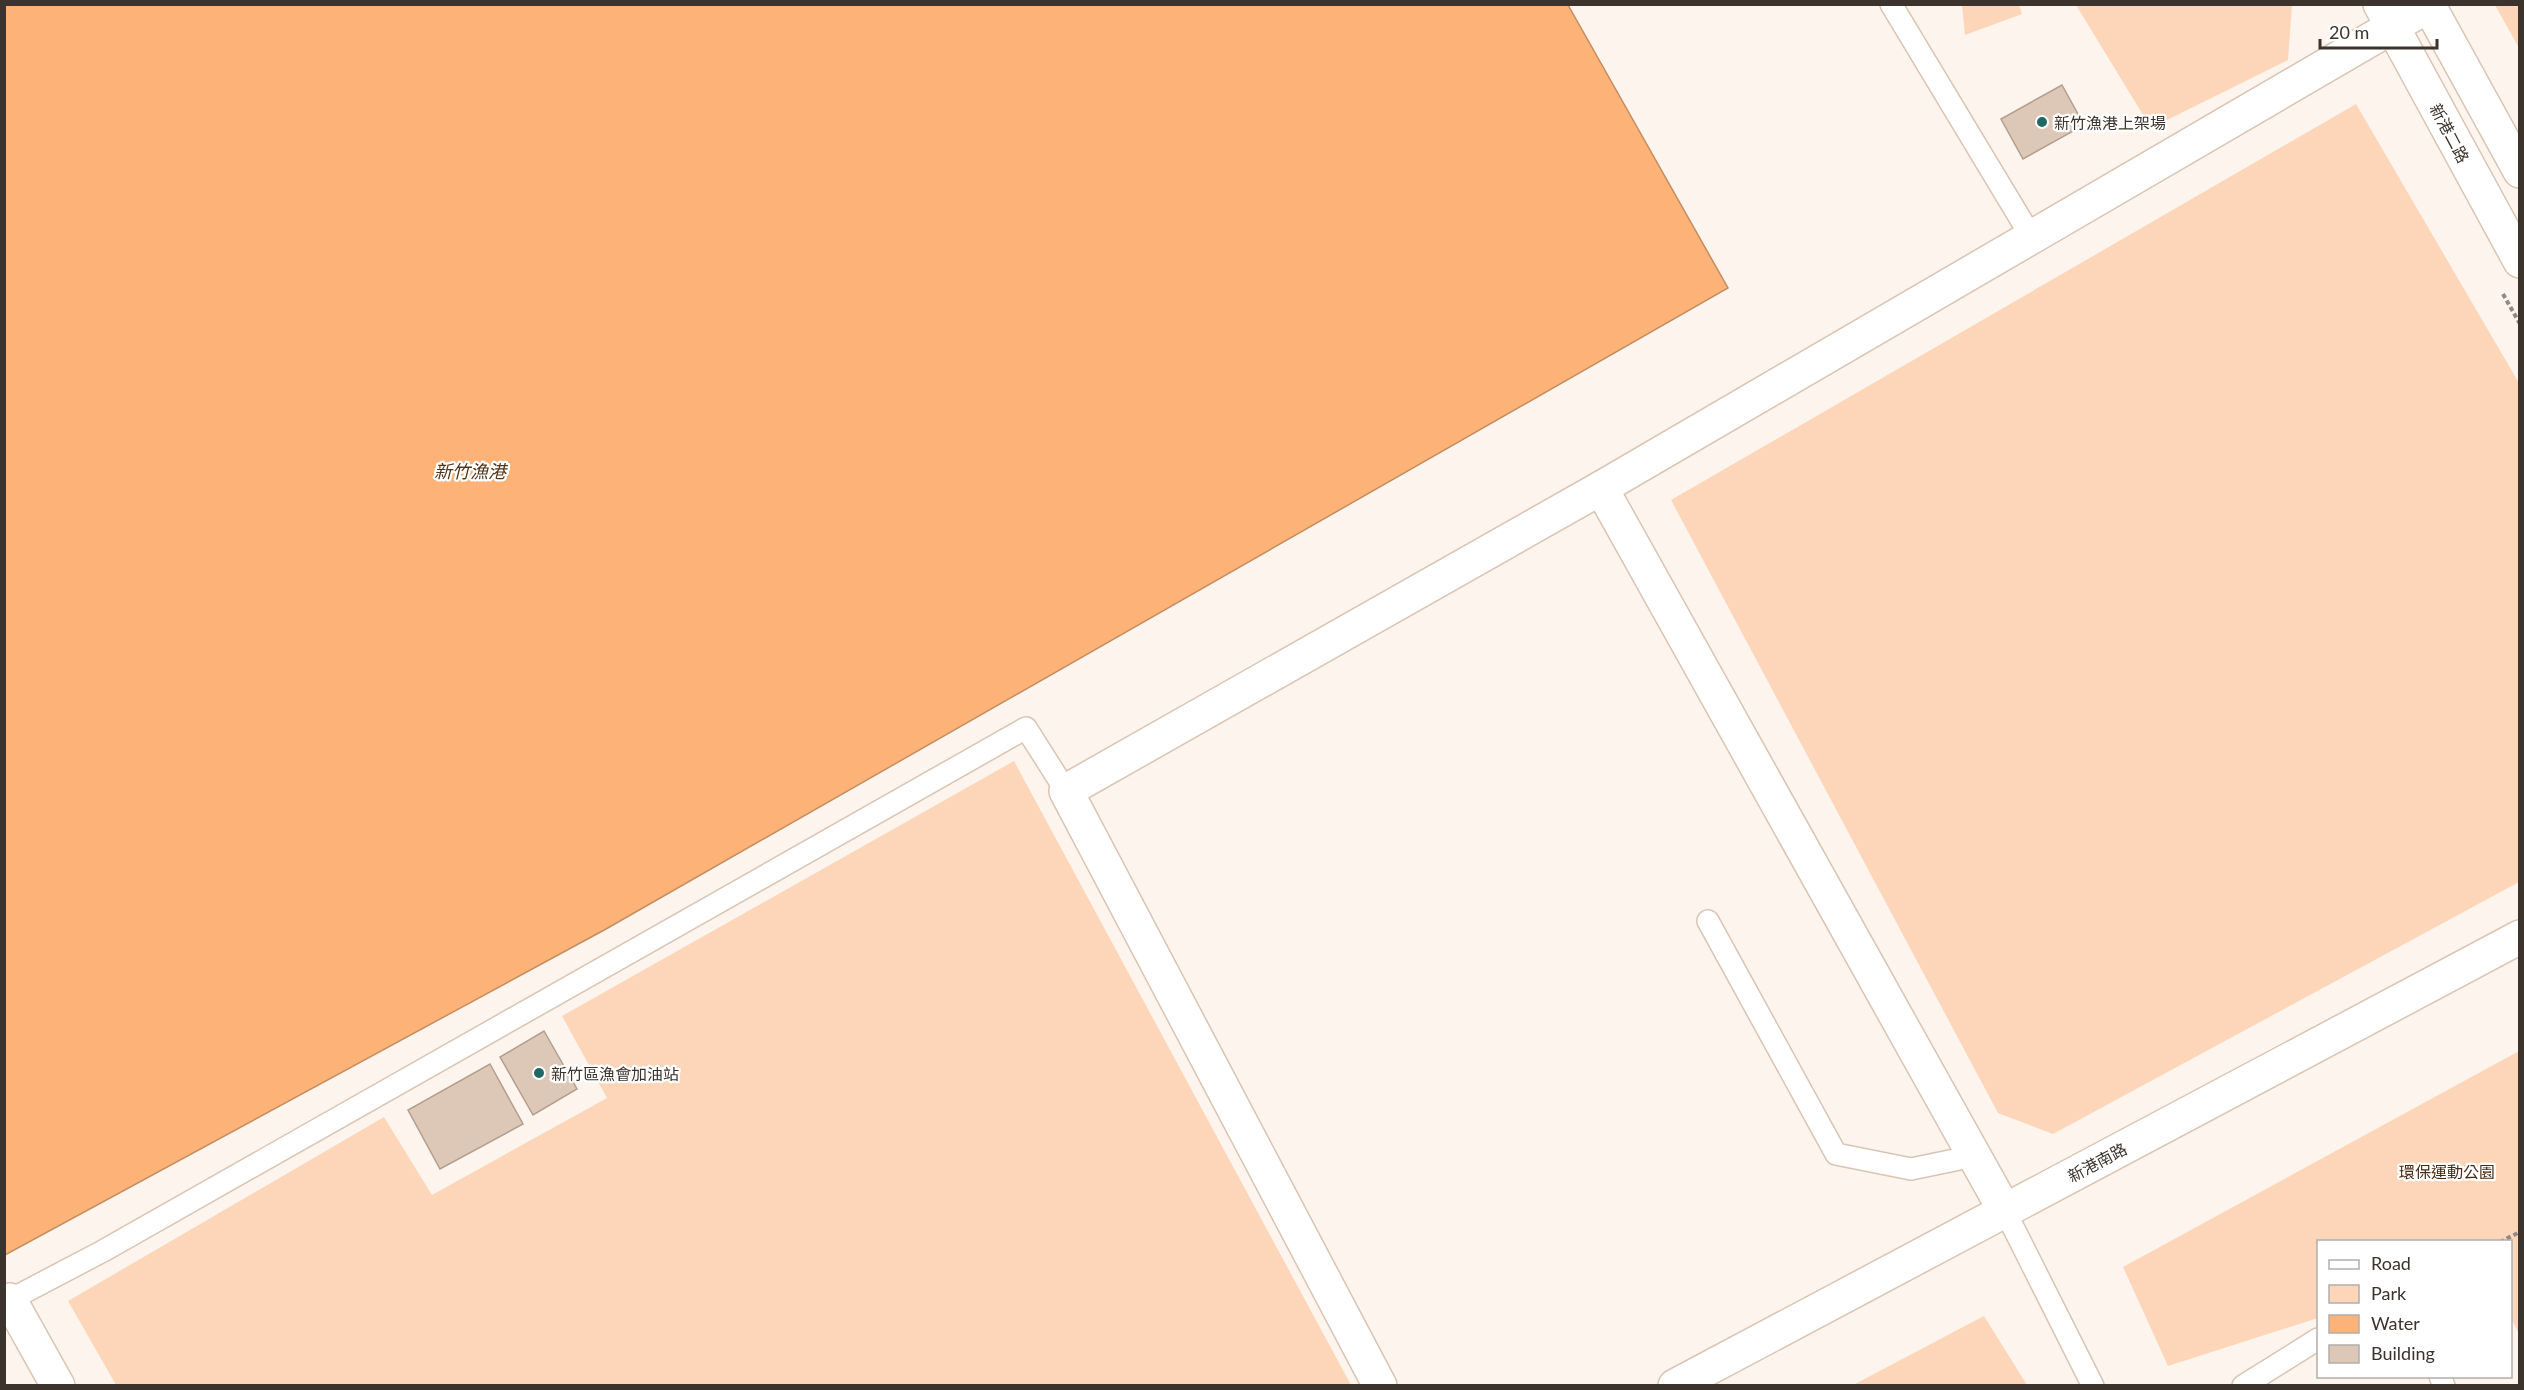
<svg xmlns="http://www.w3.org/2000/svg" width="2524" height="1390" viewBox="0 0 2524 1390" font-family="Lato,'Noto Sans TC',sans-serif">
<rect width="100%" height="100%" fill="#fdf4ed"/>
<!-- green -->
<g fill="#fdd6b9">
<polygon points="1962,5 2019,5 2022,14 1965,35"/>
<polygon points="2076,5 2292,5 2288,60 2151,128"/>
<polygon points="2495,5 2519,5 2519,48"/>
<polygon points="2356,104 2519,383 2519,882 2053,1134 1998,1113 1671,500"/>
<polygon points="1014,761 1351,1385 116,1385 68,1301 384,1117 432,1195 607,1098 562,1016"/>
<polygon points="2519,1051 2519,1334 2511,1318 2510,1242 2318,1242 2318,1318 2168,1366 2123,1267"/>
<polygon points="1984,1316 2027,1385 1853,1385"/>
</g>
<!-- water -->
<polygon fill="#fdb377" stroke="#c38d60" stroke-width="1.5" points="5,4 1568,5 1728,288 606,929 5,1255"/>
<!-- building -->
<g fill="#ddc7b6" stroke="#b39e8d" stroke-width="1.5">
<polygon points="2062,85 2084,125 2023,159 2001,119"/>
<polygon points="544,1031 577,1089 533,1115 500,1057"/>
<polygon points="490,1064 523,1124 440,1169 408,1110"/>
</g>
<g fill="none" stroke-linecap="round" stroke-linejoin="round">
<!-- lane casing -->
<g stroke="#dac4b3" stroke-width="24">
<g id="lane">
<polyline points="1891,4 2032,238"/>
<polyline points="1708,921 1836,1154 1911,1169 1974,1156"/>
<polyline points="2005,1211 2093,1386"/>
<polyline points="4,1303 103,1251 1026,728 1066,791"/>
<polyline points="2440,1376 2444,1386"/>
<polyline points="2243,1386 2318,1339"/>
</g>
</g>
<!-- street casing -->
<g stroke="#dac4b3" stroke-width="36">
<g id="street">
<polyline points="1601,488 2005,1211"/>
<polyline points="10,1300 58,1386"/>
<polyline points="1380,1386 1066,791 1601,488 2428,6"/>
<polyline points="1675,1386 2520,937"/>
</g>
</g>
<!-- secondary casing -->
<g stroke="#dac4b3" stroke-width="36">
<g id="secondary">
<polyline points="2380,4 2520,261"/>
<polyline points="2428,4 2520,171"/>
</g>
</g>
<!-- path -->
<g stroke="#938a83" stroke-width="4" stroke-dasharray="4.5 3" stroke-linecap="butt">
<polyline points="2503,294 2520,324"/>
<polyline points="2500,1242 2520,1232"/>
</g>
<!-- lane -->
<use href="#lane" stroke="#fff" stroke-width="21"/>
<!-- street -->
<use href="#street" stroke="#fff" stroke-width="33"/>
<!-- secondary -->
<use href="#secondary" stroke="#fff" stroke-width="33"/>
</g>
<!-- markers -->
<g fill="#1e6964" stroke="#fff" stroke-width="2">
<circle cx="2042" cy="122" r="6"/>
<circle cx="539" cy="1073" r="6"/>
</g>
<g text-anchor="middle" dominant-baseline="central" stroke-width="4.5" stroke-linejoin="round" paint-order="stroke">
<!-- poi labels -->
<g font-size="16" fill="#3b332c" stroke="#fff" text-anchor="start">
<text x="2054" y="122">新竹漁港上架場</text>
<text x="551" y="1073">新竹區漁會加油站</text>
</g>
<!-- street labels -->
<g font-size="16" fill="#3b332c" stroke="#fff">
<text transform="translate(2450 133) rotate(62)">新港二路</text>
<text transform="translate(2097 1162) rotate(-28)">新港南路</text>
</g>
<!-- park labels -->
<g font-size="16" fill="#482b11" stroke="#fff">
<text x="2447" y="1171">環保運動公園</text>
</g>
<!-- water labels -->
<g font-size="18" font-style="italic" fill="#52341a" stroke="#fff">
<text x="470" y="471">新竹漁港</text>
</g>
</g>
<!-- border -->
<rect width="2524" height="1390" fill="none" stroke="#3b332c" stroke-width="12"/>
<!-- legend -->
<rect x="2317" y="1240" width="195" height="138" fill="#ffffff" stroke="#b1adab" stroke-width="1.5"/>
<rect x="2329" y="1260" width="30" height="9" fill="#ffffff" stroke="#b1adab" stroke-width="1.5"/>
<text x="2371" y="1270" font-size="18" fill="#3b332c">Road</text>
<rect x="2329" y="1285" width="30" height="18" fill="#fdd6b9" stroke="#b1adab" stroke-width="1.5"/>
<text x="2371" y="1300" font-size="18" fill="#3b332c">Park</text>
<rect x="2329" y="1315" width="30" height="18" fill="#fdb377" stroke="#b1adab" stroke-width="1.5"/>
<text x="2371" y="1330" font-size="18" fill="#3b332c">Water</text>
<rect x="2329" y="1345" width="30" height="18" fill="#ddc7b6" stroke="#b1adab" stroke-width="1.5"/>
<text x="2371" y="1360" font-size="18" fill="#3b332c">Building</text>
<!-- scale -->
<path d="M2320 39v9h117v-9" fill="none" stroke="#3b332c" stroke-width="3"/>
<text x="2329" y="39" font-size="18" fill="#3b332c" stroke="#ffffff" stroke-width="4.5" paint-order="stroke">20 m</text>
</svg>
